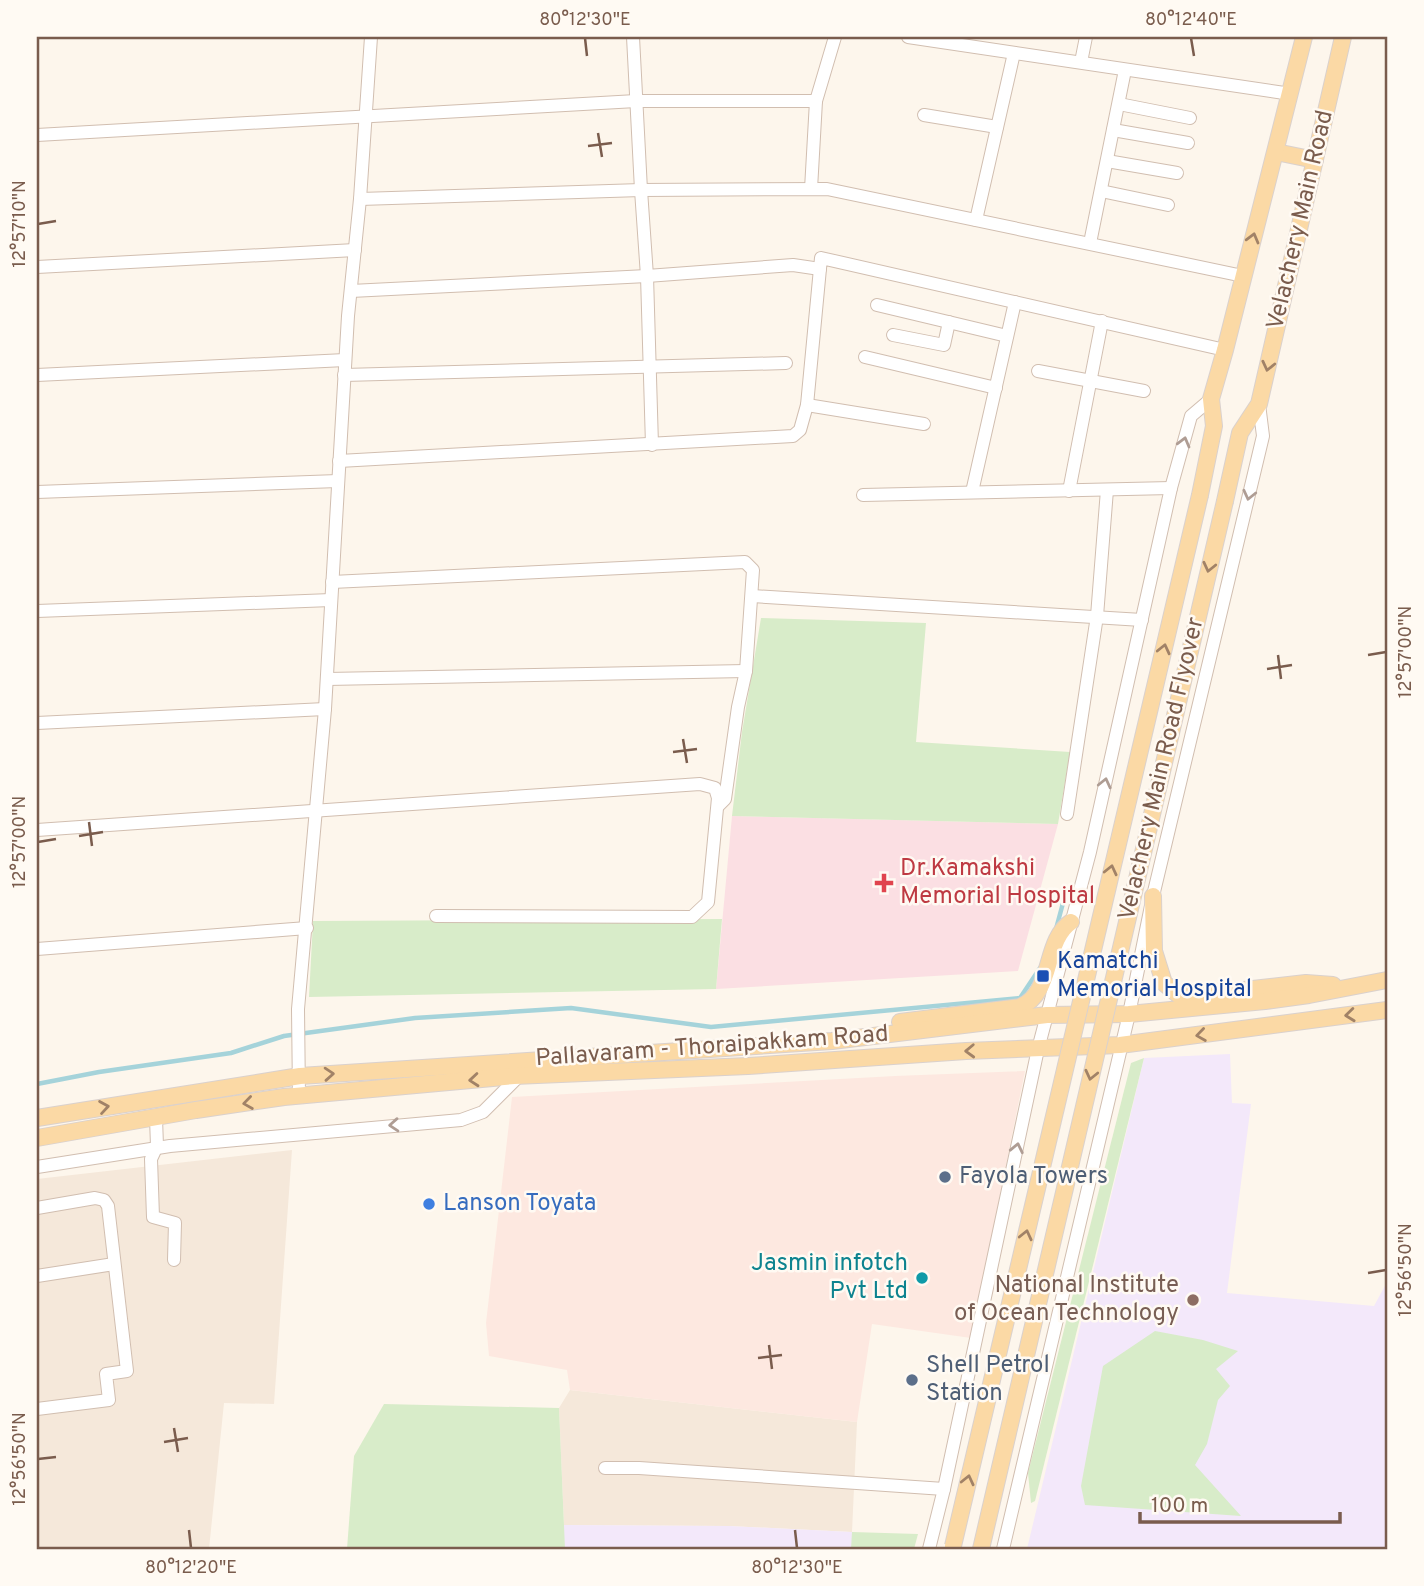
<svg xmlns="http://www.w3.org/2000/svg" width="1424" height="1586" viewBox="0 0 1424 1586" font-family="Overpass,sans-serif">
<rect width="100%" height="100%" fill="#fdf6ec"/>
<!-- residential -->
<g fill="#f5e8da">
<polygon points="292,1150 274,1404 224,1403 209,1549 37,1549 37,1179"/>
<polygon points="570,1390 857,1422 852,1532 729,1526 564,1525 559,1408"/>
</g>
<!-- commercial -->
<polygon fill="#fde8e0" points="1025,1071 971,1338 872,1324 857,1422 570,1390 567,1370 489,1356 486,1323 512,1097 895,1076"/>
<!-- education -->
<g fill="#f3e8fa">
<polygon points="1230,1054 1232,1103 1251,1104 1227,1293 1374,1306 1387,1282 1387,1549 1027,1549 1144,1058"/>
<polygon points="564,1525 729,1526 852,1532 854,1549 531,1549 564,1532"/>
</g>
<!-- medical -->
<polygon fill="#fbdfe3" points="732,816 1058,824 1018,971 716,989"/>
<!-- green -->
<g fill="#d8ecc9">
<polygon points="761,618 926,623 916,742 1070,752 1058,824 732,816 742,732"/>
<polygon points="722,919 716,989 309,997 313,921"/>
<polygon points="1144,1058 1035,1501 1031,1503 1028,1473 1131,1063"/>
<polygon points="1155,1331 1203,1340 1238,1351 1216,1369 1230,1386 1218,1400 1207,1444 1195,1465 1241,1516 1085,1505 1081,1486 1103,1366"/>
<polygon points="384,1404 559,1408 565,1549 347,1549 354,1456"/>
<polygon points="852,1532 918,1534 914,1549 851,1549"/>
</g>
<g fill="none" stroke-linecap="round" stroke-linejoin="round">
<!-- stream -->
<g stroke="#a5d3da" stroke-width="4.5">
<polyline points="1056,929 1063,903"/>
<polyline points="37,1084 99,1072 231,1053 284,1036 415,1018 571,1008 711,1027 1020,998 1040,968"/>
</g>
<!-- minor casing -->
<g stroke="#d1beb0" stroke-width="14">
<g id="minor">
<polyline points="633,37 641,190 827,189 1243,276"/>
<polyline points="908,37 1291,94"/>
<polyline points="1081,62 1086,37"/>
<polyline points="1119,104 1190,118"/>
<polyline points="924,115 997,127"/>
<polyline points="1113,130 1188,143"/>
<polyline points="37,135 636,101 816,101 835,37"/>
<polyline points="1107,161 1177,173"/>
<polyline points="811,189 816,101"/>
<polyline points="1101,191 1168,205"/>
<polyline points="360,199 641,190 647,276 652,445"/>
<polyline points="976,220 1014,53"/>
<polyline points="1090,243 1125,70"/>
<polyline points="37,267 355,250"/>
<polyline points="351,291 647,276 793,265 820,269"/>
<polyline points="877,305 1007,336"/>
<polyline points="893,335 944,345 949,322"/>
<polyline points="865,357 996,388"/>
<polyline points="1038,371 1144,391"/>
<polyline points="37,375 345,360"/>
<polyline points="344,375 786,363"/>
<polyline points="807,405 924,424"/>
<polyline points="339,461 793,436 800,430 807,405 821,258 1225,350"/>
<polyline points="1069,491 1102,321"/>
<polyline points="37,492 338,481"/>
<polyline points="972,492 1015,302"/>
<polyline points="863,495 1171,488"/>
<polyline points="332,582 745,562 753,570 746,671 738,707 725,799 719,805"/>
<polyline points="752,596 1142,620"/>
<polyline points="37,611 331,600"/>
<polyline points="327,679 746,671"/>
<polyline points="37,723 325,709"/>
<polyline points="1067,814 1097,616 1107,490"/>
<polyline points="37,830 700,784 715,788 718,798 708,902 692,917 436,916"/>
<polyline points="37,949 307,928"/>
<polyline points="299,1096 298,1009 325,709 348,316 360,199 371,37"/>
<polyline points="156,1118 157,1146 151,1159 153,1217 175,1223 174,1260"/>
<polyline points="37,1167 170,1146 461,1120 483,1112 519,1076"/>
<polyline points="37,1208 95,1198 104,1200 108,1206 127,1371 106,1374 109,1400 37,1409"/>
<polyline points="37,1276 114,1264"/>
<polyline points="605,1468 639,1468 944,1489"/>
<polyline points="929,1549 944,1489 1038,1049 1090,852 1171,488 1191,416 1211,399"/>
<polyline points="1003,1549 1129,1014 1153,896 1263,436 1259,404"/>
</g>
</g>
<!-- major casing -->
<g stroke="#dad1cd" stroke-width="18">
<g id="major">
<polyline points="1276,152 1315,160"/>
<polyline points="1200,495 1214,426 1211,399 1225,350 1304,37"/>
<polyline points="1225,501 1240,433 1259,404 1343,37"/>
<polyline points="1153,896 1154,951 1164,983 1181,997 1306,983 1333,985"/>
<path d="M 900,1022 L 1020,1007 C 1054,993 1043,941 1071,922"/>
<polyline points="37,1118 300,1076 832,1041 1047,1015 1129,1014 1265,1001 1309,995 1387,980"/>
<polyline points="37,1138 196,1110 284,1097 514,1076 748,1066 966,1051 1120,1045 1387,1010"/>
</g>
</g>
<!-- minor -->
<use href="#minor" stroke="#fff" stroke-width="12"/>
<!-- major -->
<use href="#major" stroke="#fbd9a5" stroke-width="16"/>
<!-- major-bridge casing -->
<g stroke="#dad1cd" stroke-width="18" stroke-linecap="butt">
<g id="major-bridge">
<polyline points="953,1546 1200,495"/>
<polyline points="981,1549 1225,501"/>
</g>
</g>
<!-- major-bridge -->
<use href="#major-bridge" stroke="#fbd9a5" stroke-width="16"/>
</g>
<!-- one-way arrows -->
<defs><path id="oneway-chevron" d="M-2-3.5L2.5 0L-2 3.5" fill="none" stroke-width="1.6" stroke-linecap="round" stroke-linejoin="round" transform="scale(1.75)"/></defs>
<g stroke="#a18267">
<use href="#oneway-chevron" transform="translate(1253 238) rotate(-75)"/>
<use href="#oneway-chevron" transform="translate(1268 366) rotate(103)"/>
<use href="#oneway-chevron" transform="translate(1209 567) rotate(103)"/>
<use href="#oneway-chevron" transform="translate(1164 649) rotate(-77)"/>
<use href="#oneway-chevron" transform="translate(1111 870) rotate(-77)"/>
<use href="#oneway-chevron" transform="translate(1350 1015) rotate(174)"/>
<use href="#oneway-chevron" transform="translate(1201 1035) rotate(172)"/>
<use href="#oneway-chevron" transform="translate(970 1051) rotate(178)"/>
<use href="#oneway-chevron" transform="translate(329 1074) rotate(-4)"/>
<use href="#oneway-chevron" transform="translate(1091 1075) rotate(103)"/>
<use href="#oneway-chevron" transform="translate(474 1080) rotate(175)"/>
<use href="#oneway-chevron" transform="translate(248 1103) rotate(172)"/>
<use href="#oneway-chevron" transform="translate(104 1107) rotate(-9)"/>
<use href="#oneway-chevron" transform="translate(1026 1235) rotate(-77)"/>
<use href="#oneway-chevron" transform="translate(968 1480) rotate(-77)"/>
</g>
<g stroke="#af9d94">
<use href="#oneway-chevron" transform="translate(1184 442) rotate(-75)"/>
<use href="#oneway-chevron" transform="translate(1249 495) rotate(103)"/>
<use href="#oneway-chevron" transform="translate(1105 783) rotate(-77)"/>
<use href="#oneway-chevron" transform="translate(394 1125) rotate(176)"/>
<use href="#oneway-chevron" transform="translate(1017 1148) rotate(-78)"/>
</g>
<!-- ticks -->
<path fill="none" stroke="#7a5c4d" stroke-width="2.5" d="M 585,38 L 587,56M 1191,38 L 1194,56M 598,133 L 602,157M 588,146 L 612,143M 38,224 L 56,221M 1278,655 L 1281,679M 1368,655 L 1386,652M 1267,669 L 1292,665M 683,739 L 687,763M 673,752 L 697,749M 89,822 L 92,846M 79,836 L 103,832M 38,842 L 56,839M 1368,1273 L 1386,1270M 769,1345 L 772,1369M 758,1358 L 782,1355M 174,1428 L 178,1452M 164,1442 L 188,1438M 38,1459 L 56,1457M 189,1530 L 191,1548M 795,1530 L 797,1548"/>
<!-- markers -->
<path fill="#e0444e" stroke="#fffaf3" stroke-width="2.5" d="M880.5 872.5h7v7h7v7h-7v7h-7v-7h-7v-7h7z"/>
<rect fill="#1a4fb4" stroke="#fffaf3" stroke-width="2.5" x="1036" y="969" width="14" height="14" rx="3.5"/>
<g fill="#5c6f8a" stroke="#fffaf3" stroke-width="2.5">
<circle cx="945" cy="1177" r="7"/>
<circle cx="912" cy="1380" r="7"/>
</g>
<circle fill="#3f7fe0" stroke="#fffaf3" stroke-width="2.5" cx="429" cy="1204" r="7"/>
<circle fill="#0f9aa8" stroke="#fffaf3" stroke-width="2.5" cx="922" cy="1278" r="7"/>
<circle fill="#8d6e63" stroke="#fffaf3" stroke-width="2.5" cx="1193" cy="1300" r="7"/>
<g text-anchor="middle" dominant-baseline="central" stroke-width="5" stroke-linejoin="round" paint-order="stroke">
<!-- street labels -->
<g font-size="24" fill="#7a5c4d" stroke="#fffaf3">
<text transform="translate(1301 220) rotate(-77)">Velachery Main Road</text>
<text transform="translate(1162 769) rotate(-77)">Velachery Main Road Flyover</text>
<text transform="translate(712 1047) rotate(-4)">Pallavaram - Thoraipakkam Road</text>
</g>
<!-- health labels -->
<g font-size="24" fill="#be3a42" stroke="#fffaf3" text-anchor="start">
<text x="900" y="869">Dr.Kamakshi<tspan x="900" dy="28">Memorial Hospital</tspan></text>
</g>
<!-- transit labels -->
<g font-size="24" fill="#164399" stroke="#fffaf3" text-anchor="start">
<text x="1057" y="962">Kamatchi<tspan x="1057" dy="28">Memorial Hospital</tspan></text>
</g>
<!-- service labels -->
<g font-size="24" fill="#4e5e75" stroke="#fffaf3" text-anchor="start">
<text x="959" y="1177">Fayola Towers</text>
<text x="926" y="1366">Shell Petrol<tspan x="926" dy="28">Station</tspan></text>
</g>
<!-- shop labels -->
<g font-size="24" fill="#366cbe" stroke="#fffaf3" text-anchor="start">
<text x="443" y="1204">Lanson Toyata</text>
</g>
<!-- culture labels -->
<g font-size="24" fill="#0d838f" stroke="#fffaf3" text-anchor="end">
<text x="908" y="1264">Jasmin infotch<tspan x="908" dy="28">Pvt Ltd</tspan></text>
</g>
<!-- education labels -->
<g font-size="24" fill="#785e54" stroke="#fffaf3" text-anchor="end">
<text x="1179" y="1286">National Institute<tspan x="1179" dy="28">of Ocean Technology</tspan></text>
</g>
</g>
<!-- border -->
<rect width="1424" height="1586" fill="none" stroke="#fffaf3" stroke-width="77"/>
<!-- scale -->
<path d="M1140 1512v10h200v-10" fill="none" stroke="#7a5c4d" stroke-width="3.5"/>
<text x="1151" y="1512" font-size="21" fill="#7a5c4d" stroke="#fffaf3" stroke-width="5" paint-order="stroke">100 m</text>
<rect x="38" y="38" width="1348" height="1510" fill="none" stroke="#7a5c4d" stroke-width="2.5"/>
<g font-size="18" text-anchor="middle" fill="#7a5c4d">
<text x="585" y="25">80°12'30"E</text>
<text x="1191" y="25">80°12'40"E</text>
<text transform="translate(19 224) rotate(-90)" y="6">12°57'10"N</text>
<text transform="translate(1405 652) rotate(-90)" y="6">12°57'00"N</text>
<text transform="translate(19 842) rotate(-90)" y="6">12°57'00"N</text>
<text transform="translate(1405 1270) rotate(-90)" y="6">12°56'50"N</text>
<text transform="translate(19 1459) rotate(-90)" y="6">12°56'50"N</text>
<text x="191" y="1573">80°12'20"E</text>
<text x="797" y="1573">80°12'30"E</text>
</g>
</svg>
